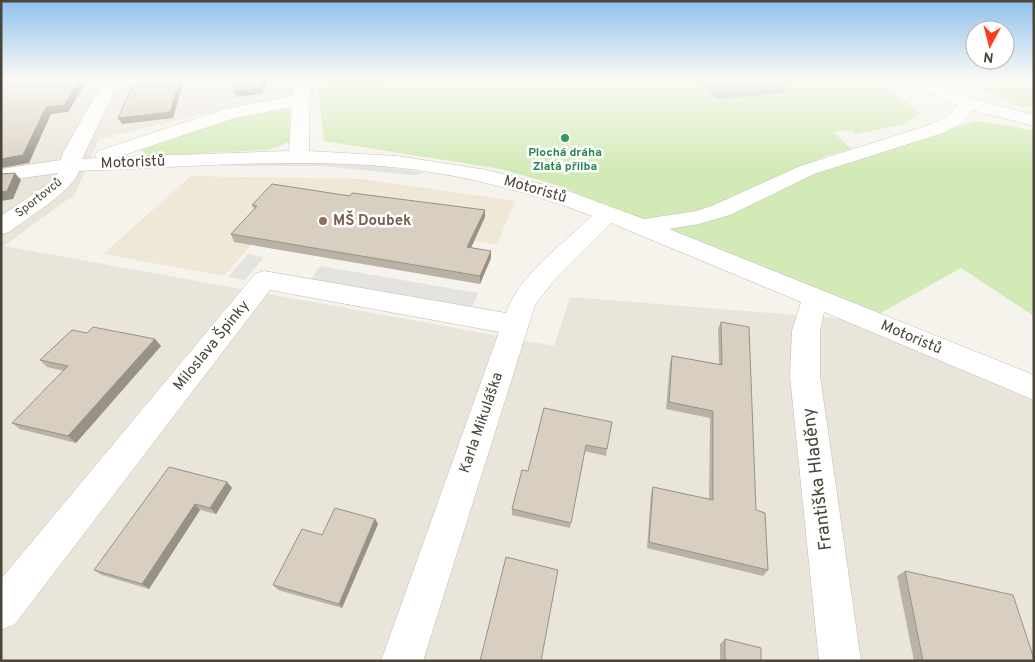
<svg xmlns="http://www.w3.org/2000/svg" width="1035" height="662" viewBox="0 0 1035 662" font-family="Overpass,sans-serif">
<rect width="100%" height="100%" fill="#f6f3ec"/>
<!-- residential -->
<polygon fill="#eae5da" points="1,79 316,79 315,93 216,111 99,139 75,194 4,246 554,346 570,297 847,319 1034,394 1034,661 1,661"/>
<!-- education -->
<polygon fill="#efe8d6" points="191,176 361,179 515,201 497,245 474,241 468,254 491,258 480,284 251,245 224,276 103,254"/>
<!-- green -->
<g fill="#d2eab5">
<polygon points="317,79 876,79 920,113 905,124 856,134 851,130 833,132 852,149 825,156 807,165 815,172 976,121 1034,130 1034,316 961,268 877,315 556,185 501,169 324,141"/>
<polygon points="960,79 1034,79 1034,105 1021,108"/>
<polygon points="285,108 290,109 289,142 268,150 149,156 141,150 223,121"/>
</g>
<!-- parking -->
<g fill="#e5e3e0">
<polygon points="213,163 324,163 381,166 425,173 413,175 322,166 223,166"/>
<polygon points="248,254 264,257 245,280 228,277"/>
<polygon points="320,266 478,293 468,317 305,288"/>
</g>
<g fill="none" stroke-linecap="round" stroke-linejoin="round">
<!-- minor casing -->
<g stroke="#c2bbae" stroke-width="1">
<path id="minor" d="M 104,79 L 120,79 L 82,159 L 97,158 L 95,155 L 98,151 L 225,109 L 293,96 L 294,79 L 310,79 L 309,151 L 397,156 L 487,170 L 568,191 L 644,219 L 696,211 L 714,205 L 800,166 L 929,125 L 950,115 L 957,105 L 901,82 L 899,79 L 923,79 L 974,99 L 1034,115 L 1034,126 L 972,110 L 962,123 L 943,133 L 814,174 L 730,215 L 699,224 L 669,229 L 1034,375 L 1034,400 L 824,312 L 820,331 L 820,376 L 861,661 L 819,661 L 790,376 L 792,331 L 801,302 L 611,223 L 552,283 L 535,305 L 423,661 L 381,661 L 499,332 L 270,290 L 15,624 L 1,630 L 1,579 L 255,274 L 264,271 L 506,313 C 520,274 563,244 592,216 C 515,186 432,167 348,164 C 259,160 168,168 79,171 C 74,190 26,219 9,232 L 1,234 L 1,216 L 48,184 L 58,173 L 1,181 L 1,169 L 61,160 L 63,153 ZM 292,107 L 289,151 L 118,157 L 235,118 Z"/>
</g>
<!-- minor -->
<use href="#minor" fill="#fff" fill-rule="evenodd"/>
</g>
<!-- wall -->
<g fill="#bab2a6">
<polygon points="331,79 380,79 381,82 333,85"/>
<polygon points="699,79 787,79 788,81 783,93 716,99"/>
<polygon points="350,196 485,210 485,217 471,248 491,251 491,258 480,284 234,242 231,234 254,209 252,205"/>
<polygon points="721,322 756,510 768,570 763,576 647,548 651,493 653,487 709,500 710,418 666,409 670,363 672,356 719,364 718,329"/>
<polygon points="87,333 155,339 161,346 76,443 20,429 12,423 64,371 47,367 40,360"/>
<polygon points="544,408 607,449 606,456 584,451 570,528 512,515 512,509 528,471"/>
<polygon points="227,482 232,488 216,514 200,510 149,589 102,575 94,570"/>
<polygon points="375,519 378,524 342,608 278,590 273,585"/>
<polygon points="905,571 1034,661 914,661 897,576"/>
<polygon points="725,639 761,661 720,661 720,644"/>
</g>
<!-- shaded-wall -->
<g fill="#979187">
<polygon points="80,79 88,79 68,112 51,114 29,163 1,168 1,159 46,107"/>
<polygon points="180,79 181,79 183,84 173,118 122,124 118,118"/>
<polygon points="263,79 266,79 265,90 263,91 262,94 236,97 233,91 261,84"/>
<polygon points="15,173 21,180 13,199 1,201 1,192"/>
<polygon points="485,210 485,217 468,254 467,247"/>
<polygon points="491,251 491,258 480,284 480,276"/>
<polygon points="155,339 161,346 76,443 68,436"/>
<polygon points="227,482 232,488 216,514 210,508"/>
<polygon points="195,504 200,510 149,589 142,584"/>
<polygon points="375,519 378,524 342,608 339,604"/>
</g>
<!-- building -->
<g fill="#d8cfc1" stroke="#979187">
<polygon points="1,79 80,79 64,105 46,107 23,155 1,159"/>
<polygon points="163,79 180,79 170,112 118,118 132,87 144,85 146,81"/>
<polygon points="235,79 263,79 263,84 261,84 260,88 233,91"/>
<polygon points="713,79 787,79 788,81 719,86"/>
<polygon points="15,173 7,191 1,192 1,174"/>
<polygon points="272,184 350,196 352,193 485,210 467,247 491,251 480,276 231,234 257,206 252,205"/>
<polygon points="721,322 749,327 756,510 765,513 768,570 649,542 653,487 713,500 713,411 669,402 672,356 722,365"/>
<polygon points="93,327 155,339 68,436 12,423 68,366 40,360 72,330 87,333"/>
<polygon points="544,408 612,422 607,449 586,445 571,523 512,509 522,470 528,471"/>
<polygon points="169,467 227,482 210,508 195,504 142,584 94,570"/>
<polygon points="335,508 375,519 339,604 273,585 302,529 322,535"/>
<polygon points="506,557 558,570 541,661 480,661"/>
<polygon points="905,571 1013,595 1034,659 1034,661 923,661"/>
<polygon points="725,639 761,648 761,661 725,661"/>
</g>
<!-- sky -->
<linearGradient id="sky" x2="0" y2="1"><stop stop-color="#8fc1ec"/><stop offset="0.46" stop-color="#fbfaf6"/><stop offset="1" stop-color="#fbfaf6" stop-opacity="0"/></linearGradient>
<rect width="1035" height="172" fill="url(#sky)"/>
<!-- markers -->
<circle fill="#2e9e5b" stroke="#fff" stroke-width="2" cx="565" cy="138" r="5"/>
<circle fill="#8d6e63" stroke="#fff" stroke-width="2" cx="323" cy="221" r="5"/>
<g text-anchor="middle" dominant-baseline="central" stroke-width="5" stroke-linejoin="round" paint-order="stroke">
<!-- far-leisure labels -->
<g font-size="12" font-weight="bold" fill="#27864d" stroke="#fff">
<text x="565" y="153">Plochá dráha<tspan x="565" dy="14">Zlatá přilba</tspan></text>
</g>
<!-- far-street labels -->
<g font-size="12" fill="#4b4439" stroke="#fff">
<text transform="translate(39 198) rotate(-38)">Sportovců</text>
</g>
<!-- street labels -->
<g font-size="15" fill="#4b4439" stroke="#fff">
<text transform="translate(133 163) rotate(-2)">Motoristů</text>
<text transform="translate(535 190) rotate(16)">Motoristů</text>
<text transform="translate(911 338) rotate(23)">Motoristů</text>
<text transform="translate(212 346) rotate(-51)">Miloslava Špinky</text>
<text transform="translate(482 423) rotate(-71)">Karla Mikuláška</text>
</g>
<!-- education labels -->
<g font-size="15" font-weight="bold" fill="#785e54" stroke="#fff" text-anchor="start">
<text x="333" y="221">MŠ Doubek</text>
</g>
<!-- near-street labels -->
<g font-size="18" fill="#4b4439" stroke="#fff">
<text transform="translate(818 479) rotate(-97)">Františka Hladěny</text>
</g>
</g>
<!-- border -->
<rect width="1035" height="662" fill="none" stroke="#4b4439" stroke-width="5"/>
<!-- north arrow -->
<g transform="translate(990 45) rotate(187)"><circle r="24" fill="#ffffff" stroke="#b7b4b0"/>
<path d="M0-4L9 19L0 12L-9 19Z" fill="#fc3f1d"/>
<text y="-8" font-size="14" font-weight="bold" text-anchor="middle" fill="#4b4439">N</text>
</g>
</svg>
